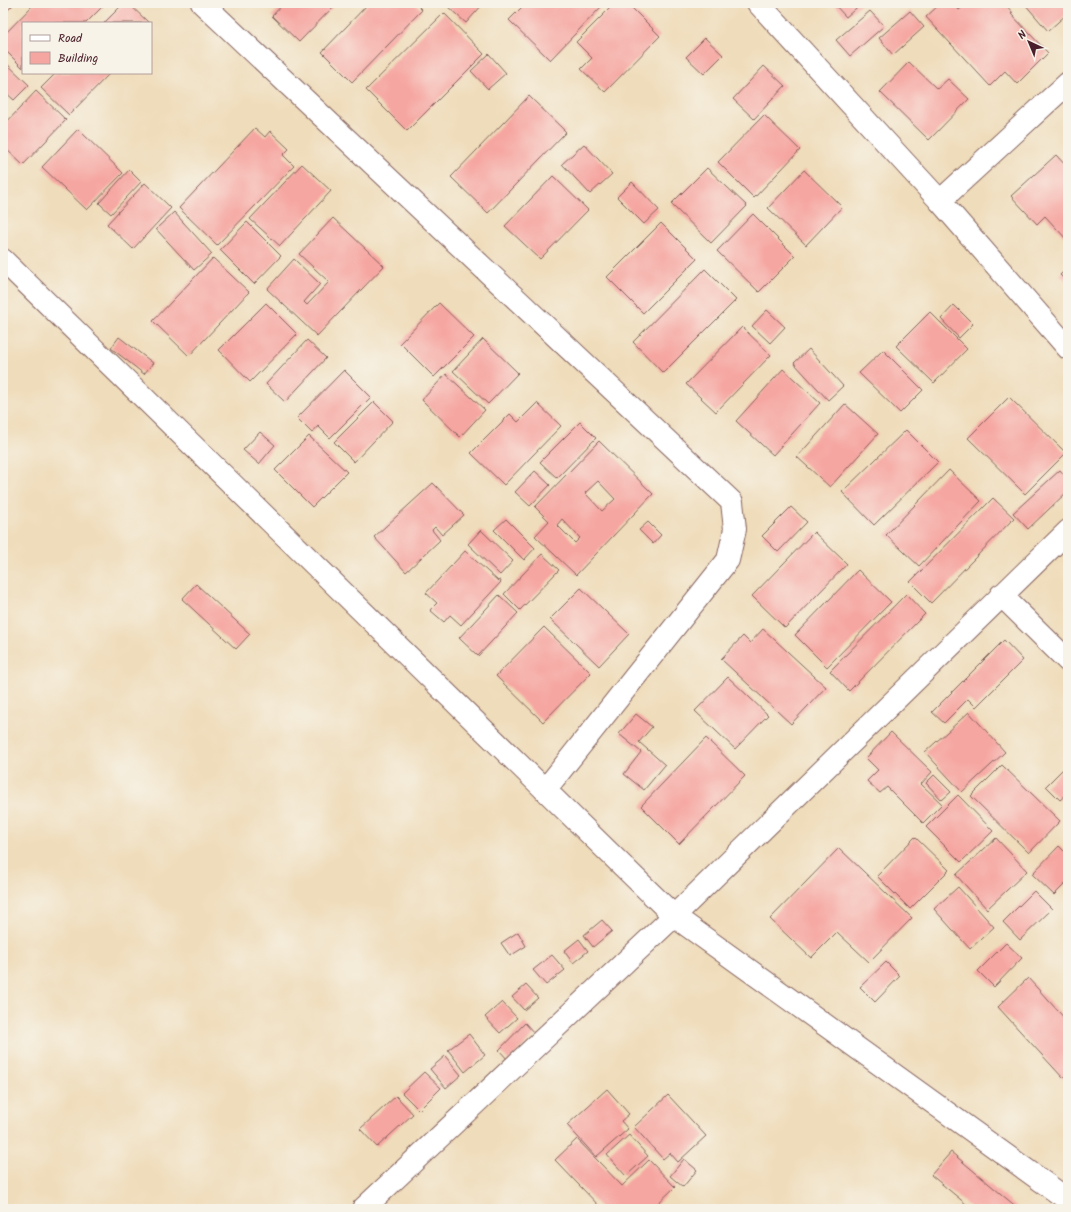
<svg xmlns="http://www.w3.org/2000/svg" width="1071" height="1212" viewBox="0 0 1071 1212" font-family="Kalam,sans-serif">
<rect width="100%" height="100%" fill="#f7f3e8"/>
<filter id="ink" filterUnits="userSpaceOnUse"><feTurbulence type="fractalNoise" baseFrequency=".025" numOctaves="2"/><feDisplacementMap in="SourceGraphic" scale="8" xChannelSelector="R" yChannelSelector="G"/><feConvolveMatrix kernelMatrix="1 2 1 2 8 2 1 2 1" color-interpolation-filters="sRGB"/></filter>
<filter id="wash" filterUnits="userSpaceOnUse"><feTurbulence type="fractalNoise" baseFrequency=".012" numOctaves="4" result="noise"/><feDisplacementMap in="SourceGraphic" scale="16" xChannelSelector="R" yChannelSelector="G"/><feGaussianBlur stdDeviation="0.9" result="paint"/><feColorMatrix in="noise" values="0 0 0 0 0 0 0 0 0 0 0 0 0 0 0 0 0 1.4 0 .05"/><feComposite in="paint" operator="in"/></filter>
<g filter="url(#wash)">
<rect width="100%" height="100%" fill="#efdcba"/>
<g id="blocks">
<!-- building -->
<g fill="#f6a6a1" fill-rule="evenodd">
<polygon points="3,3 15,3 3,15"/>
<polygon points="35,3 106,3 86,23 23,23 23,68 3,48 3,36"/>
<polygon points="124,3 128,3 149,23 104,23"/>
<polygon points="284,3 337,3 299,42 272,16"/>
<polygon points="369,3 415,3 422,10 352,82 322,52"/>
<polygon points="451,3 484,3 466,23 448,7"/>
<polygon points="526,3 597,3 601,7 550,60 509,20"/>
<polygon points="615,3 627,3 660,36 605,92 581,69 592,58 576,42"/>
<polygon points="833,3 862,3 846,17"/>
<polygon points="941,3 952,3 959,10 967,3 1004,3 1013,13 1011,14 1048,53 1017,84 1005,71 990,86 926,17"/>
<polygon points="1024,3 1068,3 1068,13 1048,31"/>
<polygon points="870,11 884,26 850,56 836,40"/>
<polygon points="910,11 924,27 893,55 879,38"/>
<polygon points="444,13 484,54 407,131 366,90"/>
<polygon points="705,38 723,55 704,74 686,57"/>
<polygon points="489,54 506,73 488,89 471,71"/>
<polygon points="3,60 29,85 14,100 3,90"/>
<polygon points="909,62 937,89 948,79 969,99 929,140 880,92"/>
<polygon points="764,66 785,86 754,119 733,99"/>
<polygon points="56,73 110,73 69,115 41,88"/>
<polygon points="36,91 66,120 23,165 3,146 3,126"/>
<polygon points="529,96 566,132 488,213 451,177"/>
<polygon points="764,115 800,150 754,198 718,162"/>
<polygon points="255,128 265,137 270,131 289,149 283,155 294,166 217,245 179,208"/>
<polygon points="78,129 123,173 87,210 42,167"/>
<polygon points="584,144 612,174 590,194 562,164"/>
<polygon points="1056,155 1068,168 1067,240 1045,216 1037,224 1011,196"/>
<polygon points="302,164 331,191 280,246 250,219"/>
<polygon points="707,168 747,206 711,243 671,204"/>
<polygon points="129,170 141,182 111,214 99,203"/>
<polygon points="804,170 842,207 806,245 768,208"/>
<polygon points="553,176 588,210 540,259 505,226"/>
<polygon points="632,182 659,210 644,224 617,197"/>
<polygon points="145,183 171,208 133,249 107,224"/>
<polygon points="174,212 212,254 194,270 156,229"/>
<polygon points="753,214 795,256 759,292 717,251"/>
<polygon points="333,218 384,266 317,336 267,289 294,259 320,284 304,302 307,305 329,282 299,254"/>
<polygon points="247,222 281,256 254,284 220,250"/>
<polygon points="661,223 697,259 643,313 607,277"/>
<polygon points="213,258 249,292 189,356 153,321"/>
<polygon points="1068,267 1068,282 1060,275"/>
<polygon points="705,269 736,300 663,373 633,342"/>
<polygon points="266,303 297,334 250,382 219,350"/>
<polygon points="439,303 474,337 434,377 400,343"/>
<polygon points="954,305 973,324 959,338 941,319"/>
<polygon points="767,310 785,327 770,343 752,326"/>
<polygon points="930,312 967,349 934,383 896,346"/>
<polygon points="742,327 771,355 716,412 686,384"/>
<polygon points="119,337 153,363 144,374 111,348"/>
<polygon points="483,339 518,373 488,404 453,371"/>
<polygon points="307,340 326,358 285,402 266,384"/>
<polygon points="809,349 843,386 828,400 794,363"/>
<polygon points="883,350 923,390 900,413 859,373"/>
<polygon points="783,369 820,403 773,455 736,421"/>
<polygon points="344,370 371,397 330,438 318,426 312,433 297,418"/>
<polygon points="446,374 485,410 460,437 422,400"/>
<polygon points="1009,397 1066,453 1025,494 968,438"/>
<polygon points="374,402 393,421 354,462 334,442"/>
<polygon points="537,403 561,426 504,485 471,453 510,414 518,422"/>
<polygon points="845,404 878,434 830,487 797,457"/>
<polygon points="580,422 596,438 557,478 540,462"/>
<polygon points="906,430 938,462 874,525 842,492"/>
<polygon points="260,432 275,445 259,464 243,450"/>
<polygon points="309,436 347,472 312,507 275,470"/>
<path d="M 599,441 L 653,494 L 576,575 L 535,536 L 549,521 L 535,507 ZM 598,481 L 615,499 L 602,511 L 585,493 ZM 562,519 L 580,538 L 575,543 L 557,525 Z"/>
<polygon points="949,470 981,501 919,566 886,535"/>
<polygon points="1060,470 1068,479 1068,491 1028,529 1013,513"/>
<polygon points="535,471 550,485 530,506 515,492"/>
<polygon points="433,483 464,515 442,535 435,527 432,530 440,540 406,572 374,537"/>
<polygon points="993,498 1014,518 931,603 910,582"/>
<polygon points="791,507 807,522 778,552 762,536"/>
<polygon points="506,519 535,548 524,560 494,530"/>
<polygon points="648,522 661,535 653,544 639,530"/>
<polygon points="481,530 513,561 500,575 468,544"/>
<polygon points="814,532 847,564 785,628 752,596"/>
<polygon points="465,551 498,581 500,580 501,582 461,625 450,615 444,622 430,610 437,603 426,593"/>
<polygon points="542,554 559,570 520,610 504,594"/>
<polygon points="858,570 891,602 827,667 795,635"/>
<polygon points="196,584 250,634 236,649 182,599"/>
<polygon points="581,588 629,634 599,666 550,619"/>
<polygon points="906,594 925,614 849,691 830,671"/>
<polygon points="499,595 518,613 478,656 459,638"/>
<polygon points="544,627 591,673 543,722 496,676"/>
<polygon points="763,629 826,687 791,724 721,659 743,636 750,643"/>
<polygon points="1004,640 1023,660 976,707 968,699 944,723 932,712"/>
<polygon points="728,677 768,715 735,749 695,711"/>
<polygon points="969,712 1005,752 962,792 925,752"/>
<polygon points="636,714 652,727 639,742 665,765 644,790 624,774 641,752 619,734"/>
<polygon points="891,732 932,772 921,784 942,804 923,823 887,787 880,793 867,781 878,770 866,758"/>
<polygon points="706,738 745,776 679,844 641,806"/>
<polygon points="1068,764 1068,793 1060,800 1046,786"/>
<polygon points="1002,765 1060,821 1029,853 971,796"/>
<polygon points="934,775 951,792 942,800 926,783"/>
<polygon points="958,795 993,831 961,862 926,827"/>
<polygon points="915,837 949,870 910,909 877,876"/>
<polygon points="996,838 1027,871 987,909 956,875"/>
<polygon points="1059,846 1068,855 1068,881 1054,895 1032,874"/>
<polygon points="839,848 912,918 869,962 837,932 811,958 770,919"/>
<polygon points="958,887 994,927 970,949 934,909"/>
<polygon points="1034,891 1052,909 1020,940 1003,922"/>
<polygon points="602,920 612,931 593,947 584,935"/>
<polygon points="518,932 526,946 510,956 501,943"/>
<polygon points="579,939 588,951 573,963 564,951"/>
<polygon points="1006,943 1022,958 994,987 978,971"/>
<polygon points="552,955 565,970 546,985 533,970"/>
<polygon points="886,962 900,976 875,1002 860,987"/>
<polygon points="1028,978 1068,1022 1068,1073 1063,1078 998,1007"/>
<polygon points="526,985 538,998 524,1010 512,997"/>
<polygon points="502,1002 517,1018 500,1033 485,1017"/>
<polygon points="525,1023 535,1034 509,1061 499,1050"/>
<polygon points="469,1034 485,1055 465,1072 448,1050"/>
<polygon points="445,1056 461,1075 446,1088 430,1069"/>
<polygon points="424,1072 441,1088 419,1110 402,1093"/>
<polygon points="607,1089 629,1114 621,1121 628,1129 596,1157 567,1125"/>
<polygon points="668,1095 706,1136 678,1162 670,1153 663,1159 634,1127"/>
<polygon points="396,1096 413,1114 377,1147 360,1129"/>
<polygon points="629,1135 648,1156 626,1176 607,1155"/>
<polygon points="577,1139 622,1186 649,1160 675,1187 652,1209 602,1209 555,1160"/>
<polygon points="951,1152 1019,1209 972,1209 931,1175"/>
<polygon points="684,1159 697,1170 683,1187 670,1176"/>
</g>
</g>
</g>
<g filter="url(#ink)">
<use href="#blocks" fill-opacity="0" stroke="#84615d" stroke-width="1"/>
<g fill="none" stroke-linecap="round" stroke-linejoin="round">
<!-- street casing -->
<g stroke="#84615d" stroke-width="24">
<g id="street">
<polyline points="202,3 732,502 735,529 728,560 545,790"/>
<polyline points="758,3 940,201 1068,348"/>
<polyline points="940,201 1068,83"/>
<polyline points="3,260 674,916 1068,1200"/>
<polyline points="1001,595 1068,661"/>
<polyline points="363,1209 674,916 1068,531"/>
</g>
</g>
<!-- street -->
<use href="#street" stroke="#fff" stroke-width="22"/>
</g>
</g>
<!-- margin -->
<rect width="1071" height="1212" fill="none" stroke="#f7f3e8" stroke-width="16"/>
<!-- legend -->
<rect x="22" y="22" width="130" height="52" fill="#f7f3e8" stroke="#b29e9c"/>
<rect x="30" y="35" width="20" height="6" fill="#ffffff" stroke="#b29e9c"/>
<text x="58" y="42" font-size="12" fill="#4a1f2b">Road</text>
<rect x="30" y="52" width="20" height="12" fill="#f6a6a1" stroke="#b29e9c"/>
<text x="58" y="62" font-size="12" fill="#4a1f2b">Building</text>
<!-- north arrow -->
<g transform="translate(1029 42) rotate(316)" stroke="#f7f3e8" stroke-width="3" paint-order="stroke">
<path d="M0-3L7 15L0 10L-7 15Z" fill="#4a1f2b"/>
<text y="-6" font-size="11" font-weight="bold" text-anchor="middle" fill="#4a1f2b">N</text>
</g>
</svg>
